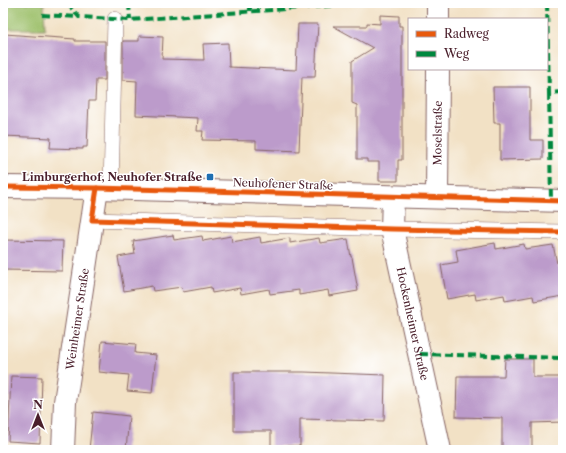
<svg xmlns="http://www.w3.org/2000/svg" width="566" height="453" viewBox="0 0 566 453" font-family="'Libre Caslon Text',serif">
<rect width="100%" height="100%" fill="#fff"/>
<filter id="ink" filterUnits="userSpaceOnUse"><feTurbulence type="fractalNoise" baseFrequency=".025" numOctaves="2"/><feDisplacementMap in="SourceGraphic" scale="8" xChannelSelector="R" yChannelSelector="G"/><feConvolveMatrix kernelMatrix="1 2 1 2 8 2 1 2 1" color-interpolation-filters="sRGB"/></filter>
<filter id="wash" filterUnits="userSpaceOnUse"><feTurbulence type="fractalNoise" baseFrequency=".012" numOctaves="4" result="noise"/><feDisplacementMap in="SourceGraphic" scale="16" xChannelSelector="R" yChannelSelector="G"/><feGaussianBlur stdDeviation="0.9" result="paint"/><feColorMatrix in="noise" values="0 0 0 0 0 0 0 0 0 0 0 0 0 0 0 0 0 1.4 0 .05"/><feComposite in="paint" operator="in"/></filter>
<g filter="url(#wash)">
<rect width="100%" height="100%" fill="#f2e1c5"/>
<!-- green -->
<polygon fill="#9dc06a" stroke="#74704a" points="3,3 44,3 45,29 3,29"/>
<g id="blocks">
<!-- building -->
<g fill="#bc9bcb">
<polygon points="380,15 399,16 399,26 402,26 402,160 398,160 398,181 379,181 379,162 367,162 367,159 357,159 357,105 352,103 352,61 373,48 333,26 367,26 367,23 380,24"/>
<polygon points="298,24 318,24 315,77 302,77 299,151 256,149 256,141 202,140 203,131 197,131 198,118 136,115 137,81 123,80 123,41 139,41 139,36 163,37 162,59 204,60 203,44 228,43 229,67 296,70"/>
<polygon points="5,34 75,39 75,41 105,41 105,80 96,80 95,101 89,101 87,147 83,147 83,149 50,148 51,138 3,136 3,58"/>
<polygon points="493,87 530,87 530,140 543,140 543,159 500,160 500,123 494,123"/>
<polygon points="173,235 174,240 202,236 203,241 231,236 232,242 260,237 261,243 290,238 290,243 319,238 320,243 348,239 351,257 352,257 358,291 329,296 328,290 299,295 299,290 270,294 269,289 241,294 240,288 212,293 211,287 183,292 182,287 153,291 152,286 124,291 118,257 135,254 133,241"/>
<polygon points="3,240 63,241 62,271 3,270"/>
<polygon points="495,243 496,249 524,244 525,249 553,245 557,263 558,262 559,268 563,267 563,296 534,301 533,296 505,301 504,295 476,300 475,294 447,299 441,265 458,262 456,250"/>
<polygon points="102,341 136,344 135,353 156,355 152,393 127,391 129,375 99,372"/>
<polygon points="505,359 533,359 533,377 563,377 563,422 532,423 532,450 502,450 502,418 456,417 457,376 504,376"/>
<polygon points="234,372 304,372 385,375 384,421 300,419 300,446 271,446 271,431 234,431"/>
<polygon points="11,376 42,377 40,443 8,441"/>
<polygon points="93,412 129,416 126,450 89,450"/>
</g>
</g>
</g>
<g filter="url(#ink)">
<use href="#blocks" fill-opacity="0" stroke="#856361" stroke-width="1"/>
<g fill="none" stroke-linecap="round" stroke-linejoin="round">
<!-- service casing -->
<g stroke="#856361" stroke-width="16">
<g id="service">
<polyline points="111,189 115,19"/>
<polyline points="92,220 392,229 563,232"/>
</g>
</g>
<!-- minor casing -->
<g stroke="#856361" stroke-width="24">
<g id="minor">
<polyline points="438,19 438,3"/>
<polyline points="3,187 97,188 563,201"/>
<path id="s1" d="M 393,197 L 392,229 L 440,450"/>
<path id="s2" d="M 437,197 L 438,69"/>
<path id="s3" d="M 63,450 L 65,402 L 97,188"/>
</g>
</g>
<!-- service -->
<use href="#service" stroke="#fff" stroke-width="15"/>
<!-- minor -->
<use href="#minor" stroke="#fff" stroke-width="22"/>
<!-- quiet -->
<g stroke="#00873e" stroke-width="4" stroke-dasharray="8 4" stroke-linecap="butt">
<polyline points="67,3 79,17 130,20 370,3"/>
<polyline points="129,3 130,20"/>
<polyline points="250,3 250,12"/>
<polyline points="547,3 549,93 563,92"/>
<polyline points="42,15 79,17"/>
<polyline points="549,93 551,200"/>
<polyline points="420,354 563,358"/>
</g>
<!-- cycleway casing -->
<g stroke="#fff" stroke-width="8">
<g id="cycleway">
<polyline points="3,187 97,188 563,201"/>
<polyline points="97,188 92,220 392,229 563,232"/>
</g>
</g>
<!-- cycleway -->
<use href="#cycleway" stroke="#e8590c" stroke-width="5"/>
</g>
</g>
<!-- markers -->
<rect fill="#1f6fb2" stroke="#fff" stroke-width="1.5" x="206" y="173" width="8" height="8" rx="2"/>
<g text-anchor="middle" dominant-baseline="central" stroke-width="3" stroke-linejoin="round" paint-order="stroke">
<!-- street labels -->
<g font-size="11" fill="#4a1f2b" stroke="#fff">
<text stroke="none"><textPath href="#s2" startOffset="64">Moselstraße</textPath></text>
<text transform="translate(283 184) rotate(2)">Neuhofener Straße</text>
<text stroke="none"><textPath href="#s3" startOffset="132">Weinheimer Straße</textPath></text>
<text stroke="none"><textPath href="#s1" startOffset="129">Hockenheimer Straße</textPath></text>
</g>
<!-- poi labels -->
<g font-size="11" font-weight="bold" fill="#4a1f2b" stroke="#fff" text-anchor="end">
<text x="202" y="177">Limburgerhof, Neuhofer Straße</text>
</g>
</g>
<!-- margin -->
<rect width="566" height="453" fill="none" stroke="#fff" stroke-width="16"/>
<!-- legend -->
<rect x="408" y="18" width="140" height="52" fill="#ffffff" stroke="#b7a5aa"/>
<rect x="416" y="31" width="20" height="6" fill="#e8590c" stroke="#b7a5aa"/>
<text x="444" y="38" font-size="12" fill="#4a1f2b">Radweg</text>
<rect x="416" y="51" width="20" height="6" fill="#00873e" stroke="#b7a5aa"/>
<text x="444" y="58" font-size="12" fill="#4a1f2b">Weg</text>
<!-- north arrow -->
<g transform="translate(38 415)" stroke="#ffffff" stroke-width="3" paint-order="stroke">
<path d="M0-3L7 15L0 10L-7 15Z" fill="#4a1f2b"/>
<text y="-6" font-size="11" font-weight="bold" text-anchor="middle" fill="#4a1f2b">N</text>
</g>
</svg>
